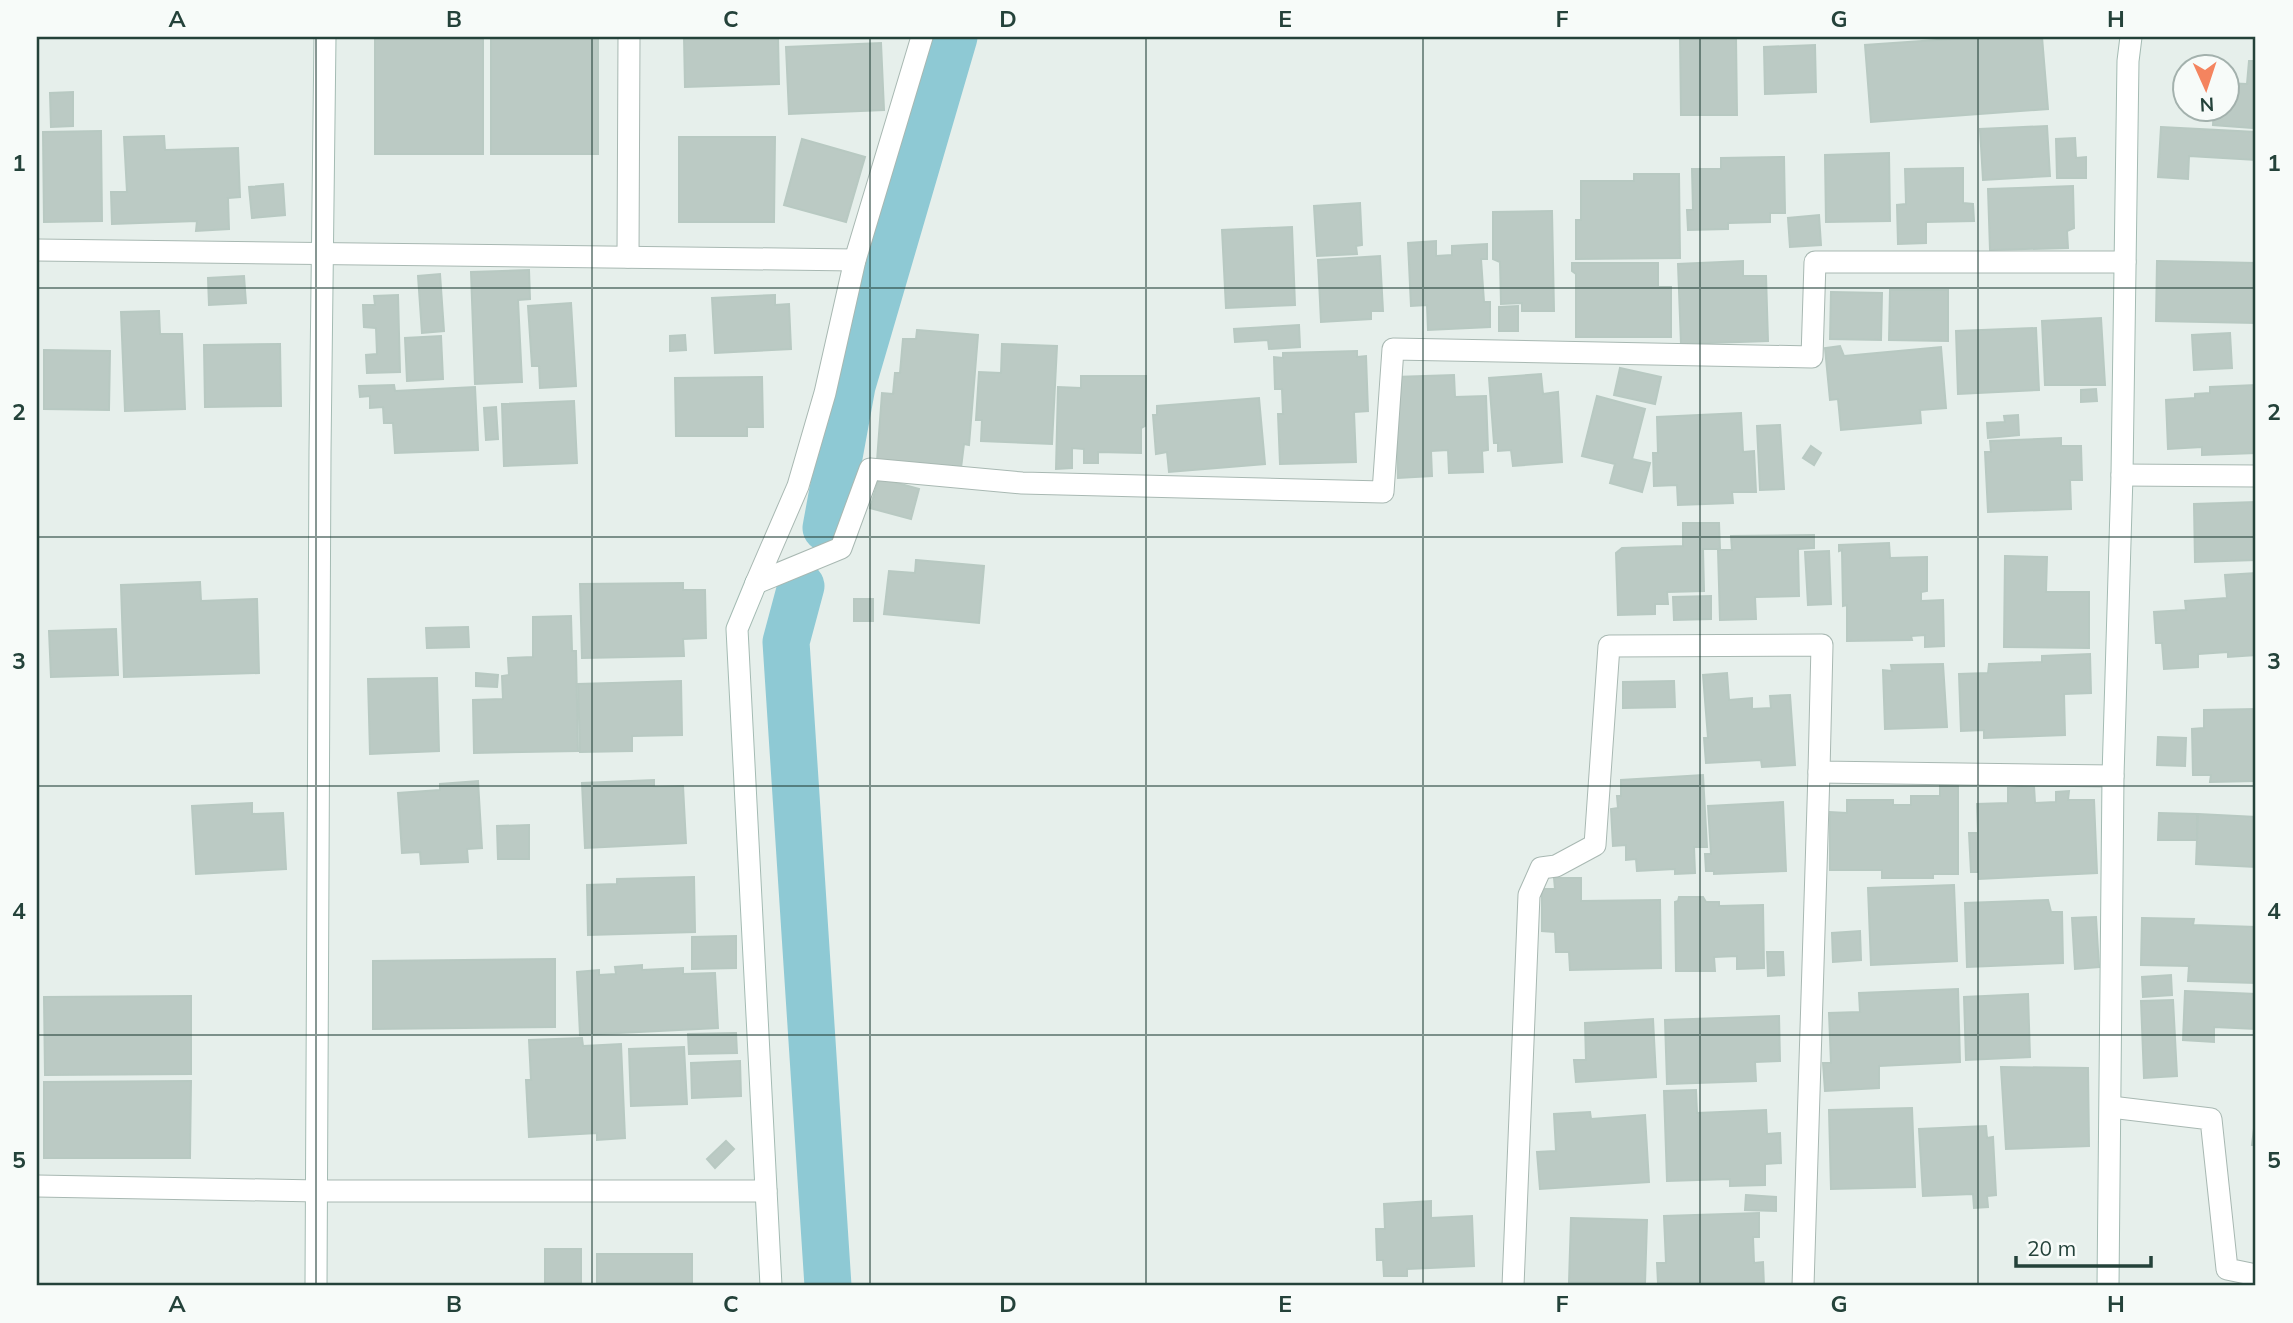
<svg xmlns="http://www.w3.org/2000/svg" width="2293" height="1323" viewBox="0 0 2293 1323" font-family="Mulish,sans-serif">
<rect width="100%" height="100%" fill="#e6efeb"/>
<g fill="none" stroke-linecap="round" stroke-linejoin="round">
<!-- canal -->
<g stroke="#8ec9d4" stroke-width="47">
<polyline points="826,528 852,386 954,37"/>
<polyline points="801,586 786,642 828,1286"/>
</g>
</g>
<!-- building -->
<g fill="#bbcac4" stroke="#b8c9c2" stroke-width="2">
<rect x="375" y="37" width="108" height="117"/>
<rect x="491" y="37" width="107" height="117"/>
<polygon points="684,37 778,37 779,84 685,87"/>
<polygon points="1680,37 1736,37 1737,115 1681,115"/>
<polygon points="1980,37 2042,37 2048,109 1871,122 1865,45"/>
<polygon points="881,43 884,110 789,114 786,47"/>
<polygon points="1815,45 1816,92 1765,94 1764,47"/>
<polygon points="2255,55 2256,123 2253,123 2252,128 2213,125 2214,108 2226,108 2226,83 2247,84 2249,61 2254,61"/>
<polygon points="73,92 73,126 51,127 50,93"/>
<polygon points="2047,126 2050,176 1983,180 1980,129"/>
<polygon points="2161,127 2256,132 2256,160 2189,156 2188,179 2158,177"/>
<polygon points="101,131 102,221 44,222 43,132"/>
<polygon points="164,136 165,150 238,148 240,197 228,198 229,229 196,231 197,221 112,224 111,192 127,192 124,137"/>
<polygon points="679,137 775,137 774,222 679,222"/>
<polygon points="2075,138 2076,158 2086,157 2086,178 2057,178 2056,139"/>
<polygon points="802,139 865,157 846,222 784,205"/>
<polygon points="1889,153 1890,221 1826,222 1825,155"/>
<polygon points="1784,157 1785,213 1770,213 1770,222 1728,223 1728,229 1688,230 1687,210 1693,210 1692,169 1721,169 1721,158"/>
<polygon points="1963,168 1963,203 1973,204 1974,221 1926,222 1926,243 1898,244 1897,205 1906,204 1905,169"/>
<polygon points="1634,174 1679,174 1680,258 1576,259 1576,220 1581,220 1581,181 1634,181"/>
<polygon points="283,184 285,215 252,218 249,187"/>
<polygon points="2073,186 2074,228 2067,231 2068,248 1990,250 1988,189"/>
<polygon points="1360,203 1362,245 1356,246 1357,254 1317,256 1314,206"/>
<polygon points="1552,211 1554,311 1522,311 1522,303 1501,304 1500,262 1493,259 1493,212"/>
<polygon points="1819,215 1821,245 1790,247 1788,218"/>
<polygon points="1292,227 1295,305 1226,308 1222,230"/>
<polygon points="1436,241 1436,256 1452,255 1452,246 1487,244 1487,259 1481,259 1484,302 1490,302 1490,327 1428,330 1427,305 1411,306 1408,243"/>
<polygon points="1380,256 1383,311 1371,311 1371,319 1321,322 1318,260"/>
<polygon points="1743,261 1743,276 1766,276 1768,341 1681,344 1678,264"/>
<polygon points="2157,261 2256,263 2256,323 2156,321"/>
<polygon points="1572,263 1658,263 1658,287 1671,287 1671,337 1576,337 1576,274 1572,271"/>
<polygon points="529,270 530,299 518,300 522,382 475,384 471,272"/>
<polygon points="440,274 444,331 422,333 418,276"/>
<polygon points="244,276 246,303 209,305 208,278"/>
<polygon points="1890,290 1948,290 1948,341 1889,340"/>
<polygon points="1831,292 1882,293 1881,340 1830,339"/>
<polygon points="398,295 400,372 367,373 366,355 377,354 376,328 364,327 363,305 375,305 374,296"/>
<polygon points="775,295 775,305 789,304 791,349 715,353 712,298"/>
<polygon points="571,303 576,386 540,388 539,366 532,366 528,306"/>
<polygon points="1518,306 1518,331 1499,331 1499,307"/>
<polygon points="159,311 160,334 182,334 185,409 125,411 121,312"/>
<polygon points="2101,318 2105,385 2045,385 2042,321"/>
<polygon points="1299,325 1300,347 1269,349 1268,340 1235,342 1234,329"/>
<polygon points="2036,328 2039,390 1958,394 1956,331"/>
<polygon points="917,330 978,335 969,445 964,444 961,468 877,461 882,393 893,394 895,373 900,373 903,339 916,339"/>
<polygon points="2230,333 2232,368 2194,370 2192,335"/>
<polygon points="685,335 686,350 670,351 670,336"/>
<polygon points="441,336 443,379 407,381 405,338"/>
<polygon points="280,344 281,406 205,407 204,345"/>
<polygon points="1002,344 1057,346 1052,444 981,441 982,420 976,420 979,372 1001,373"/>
<polygon points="1840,346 1844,356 1941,347 1946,408 1920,410 1921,423 1841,430 1838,399 1830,400 1825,348"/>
<polygon points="44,350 110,351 109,410 44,409"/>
<polygon points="1357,351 1357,357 1366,356 1368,411 1354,412 1356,462 1280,464 1278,414 1283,414 1282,389 1275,389 1274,357 1283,358 1283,353"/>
<polygon points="1620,368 1661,377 1655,404 1614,395"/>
<polygon points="1541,374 1543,394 1558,392 1562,462 1513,466 1511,450 1498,451 1498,443 1494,443 1489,378"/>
<polygon points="1454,375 1455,397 1486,396 1488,450 1482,451 1483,472 1449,473 1448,450 1431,451 1432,476 1398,478 1395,377"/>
<polygon points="1081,376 1146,376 1145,426 1141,428 1141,453 1098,452 1098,463 1084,463 1084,449 1072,448 1072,468 1056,469 1058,387 1081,388"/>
<polygon points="762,377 763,427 747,427 747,436 676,436 675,378"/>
<polygon points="394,385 395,391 475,387 478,450 395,453 393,423 384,423 383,407 370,408 370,396 360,397 359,386"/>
<polygon points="2256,385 2256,453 2202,455 2202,447 2168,449 2166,400 2195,398 2195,394 2210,393 2210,387"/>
<polygon points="2096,389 2097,401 2081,402 2081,390"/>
<polygon points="1597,396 1645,409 1632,459 1650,463 1642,492 1610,483 1615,464 1582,456"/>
<polygon points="1259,398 1265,464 1169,472 1167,452 1156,454 1153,415 1157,415 1157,406"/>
<polygon points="574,401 577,463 504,466 502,404"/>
<polygon points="496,407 498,439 486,440 484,408"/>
<polygon points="1741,413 1743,452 1754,451 1756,492 1732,492 1733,503 1678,505 1677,485 1654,486 1653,453 1658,453 1657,417"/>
<polygon points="2018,415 2019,435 1988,438 1987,423 2005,422 2004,416"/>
<polygon points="1780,425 1784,489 1760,490 1757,426"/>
<polygon points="2061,438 2061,446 2081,446 2082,480 2070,480 2071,509 1988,512 1985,452 1991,452 1990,441"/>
<polygon points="1811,446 1821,453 1814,465 1803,458"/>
<polygon points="879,478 919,489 911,519 870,508"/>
<polygon points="2256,502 2256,560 2195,562 2194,504"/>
<polygon points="1683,523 1719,523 1720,549 1703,549 1704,591 1667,592 1668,604 1655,604 1655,614 1618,615 1616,553 1622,548 1683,546"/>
<polygon points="1814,535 1814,548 1798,549 1799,596 1755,597 1756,619 1720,620 1718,550 1732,550 1731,536"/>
<polygon points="1889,543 1890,558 1927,557 1927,591 1921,592 1921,601 1943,600 1944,646 1925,647 1925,635 1911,636 1912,640 1847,641 1847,605 1843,606 1842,550 1839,551 1839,545"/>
<polygon points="1829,551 1831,604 1808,605 1805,552"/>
<polygon points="2005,556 2047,557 2046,592 2089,592 2089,648 2004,647"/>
<polygon points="916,560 984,566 979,623 884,614 889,571 915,573"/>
<polygon points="2256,573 2256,655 2228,657 2228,652 2198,654 2198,667 2164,669 2162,643 2156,643 2154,612 2186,610 2185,601 2227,598 2225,575"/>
<polygon points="200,582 201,601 257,599 259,673 124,677 121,585"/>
<polygon points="683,583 683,590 705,590 706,638 683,639 684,656 582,658 580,584"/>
<polygon points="1711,596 1711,619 1674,620 1673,597"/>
<rect x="854" y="599" width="19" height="22"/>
<polygon points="571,616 572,651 576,651 578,751 474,753 473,700 503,699 502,676 509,675 508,658 533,657 533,617"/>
<polygon points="468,627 469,647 427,648 426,628"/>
<polygon points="116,629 118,675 51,677 49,631"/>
<polygon points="2090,654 2091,693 2064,694 2065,735 1984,738 1984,730 1961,731 1959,674 1988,673 1989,664 2042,662 2042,656"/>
<polygon points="1943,664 1947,727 1885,729 1883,670 1892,671 1891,665"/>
<polygon points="476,673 498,675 497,687 476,686"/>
<polygon points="1727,673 1729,700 1752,698 1752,709 1771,708 1770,696 1790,695 1795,765 1762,767 1761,760 1706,763 1704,738 1708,738 1703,675"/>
<polygon points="437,678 439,751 370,754 368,679"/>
<polygon points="681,681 682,735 632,736 632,751 580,752 578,684"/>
<polygon points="1674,681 1675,707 1623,708 1623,682"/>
<polygon points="2256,709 2256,781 2210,782 2211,775 2193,775 2192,729 2204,728 2204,710"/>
<polygon points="2158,737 2186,738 2185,766 2157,765"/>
<polygon points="1703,775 1707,847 1694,847 1695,873 1675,874 1675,869 1637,871 1636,859 1626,860 1626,845 1613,846 1611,809 1618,808 1617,796 1621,796 1621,780"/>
<polygon points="654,780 654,787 683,786 686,843 585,848 582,783"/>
<polygon points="478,781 482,848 467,849 468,862 421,864 420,852 402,853 398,793 440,790 440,784"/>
<polygon points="1958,784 1958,874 1933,874 1933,878 1882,878 1882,870 1830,870 1830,812 1847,813 1847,800 1893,800 1893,805 1911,805 1911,796 1940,796 1940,785"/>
<polygon points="2034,786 2035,803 2056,802 2056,792 2069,791 2068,800 2094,800 2097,873 1979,879 1979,872 1971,872 1969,833 1978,833 1977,804 2008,803 2008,788"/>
<polygon points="1783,802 1786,871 1714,874 1714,871 1706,871 1705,854 1711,854 1708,806"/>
<polygon points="252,803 252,814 283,813 286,869 196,874 192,806"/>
<polygon points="2159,813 2197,814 2197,840 2158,840"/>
<polygon points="2198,814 2256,817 2256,867 2196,864"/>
<polygon points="529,825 529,859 498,859 497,826"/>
<polygon points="694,877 695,932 588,935 587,885 617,884 617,879"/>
<polygon points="1554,878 1581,878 1581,901 1660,900 1661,968 1570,970 1569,952 1556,952 1555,932 1542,931 1542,889 1555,889"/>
<polygon points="1954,885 1957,961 1871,965 1868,888"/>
<polygon points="1679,897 1703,897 1706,902 1719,902 1719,906 1763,905 1764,968 1737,969 1737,956 1714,957 1715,971 1676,971 1675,902 1678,901"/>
<polygon points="2048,900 2051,912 2062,912 2063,963 1967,967 1965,903"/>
<polygon points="2096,917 2099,967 2075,969 2072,918"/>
<polygon points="2142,918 2194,919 2193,925 2256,927 2256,983 2188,981 2189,966 2141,965"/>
<polygon points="1860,931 1861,960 1833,962 1832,933"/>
<polygon points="736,936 736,968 692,969 692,937"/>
<polygon points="1767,952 1783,952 1784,975 1768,976"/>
<polygon points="555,959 555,1027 373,1029 373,961"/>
<polygon points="642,965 642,970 683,968 683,974 715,973 718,1028 580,1035 577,972 599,970 599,975 616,974 615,967"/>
<polygon points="2171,975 2172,995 2143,997 2142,977"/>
<polygon points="1958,989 1960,1062 1879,1066 1879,1088 1825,1091 1823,1063 1831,1063 1829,1013 1860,1012 1859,993"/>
<polygon points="2185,991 2256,994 2256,1029 2214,1027 2214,1042 2183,1040"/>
<polygon points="2028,994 2030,1057 1966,1060 1964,997"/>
<polygon points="191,996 191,1074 45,1075 44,997"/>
<polygon points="2173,1000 2177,1076 2144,1078 2141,1001"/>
<polygon points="1779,1016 1780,1061 1755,1062 1756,1081 1667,1084 1665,1020"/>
<polygon points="1653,1019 1656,1077 1576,1082 1574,1060 1586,1060 1585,1023"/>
<polygon points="736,1033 737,1053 689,1054 688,1034"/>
<polygon points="582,1038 583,1046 621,1044 625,1138 597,1140 597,1133 529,1137 526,1080 531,1080 529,1040"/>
<polygon points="684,1047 687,1104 631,1106 629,1049"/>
<polygon points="740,1061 741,1096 692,1098 691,1063"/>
<polygon points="2001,1067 2088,1068 2089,1146 2006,1149"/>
<polygon points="191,1081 190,1158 44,1158 44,1082"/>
<polygon points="1696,1090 1697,1113 1766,1110 1767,1134 1780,1133 1781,1163 1765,1164 1765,1185 1730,1186 1730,1179 1667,1181 1664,1091"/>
<polygon points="1912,1108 1915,1187 1831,1189 1829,1110"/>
<polygon points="1590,1112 1591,1119 1645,1115 1649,1182 1540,1189 1537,1152 1556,1151 1554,1114"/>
<polygon points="2256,1112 2256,1145 2252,1145"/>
<polygon points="1986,1126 1987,1138 1993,1137 1996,1195 1987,1196 1988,1207 1974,1208 1973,1194 1923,1196 1919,1129"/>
<polygon points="726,1141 734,1149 715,1168 707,1159"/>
<polygon points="1746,1195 1776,1197 1776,1211 1745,1210"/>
<polygon points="1431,1201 1431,1218 1472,1216 1474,1266 1407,1269 1407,1276 1384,1276 1383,1260 1377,1260 1376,1229 1385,1229 1384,1204"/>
<polygon points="1759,1213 1759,1237 1753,1237 1754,1263 1763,1262 1764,1286 1672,1286 1671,1283 1658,1283 1657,1263 1666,1263 1664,1216"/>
<polygon points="1571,1218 1647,1220 1645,1284 1569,1282"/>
<rect x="545" y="1249" width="36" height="37"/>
<rect x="597" y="1254" width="95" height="32"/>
</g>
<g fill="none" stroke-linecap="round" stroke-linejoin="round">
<!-- street casing -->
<g stroke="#a8b8b2" stroke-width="23">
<g id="street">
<polyline points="37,250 855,260"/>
<polyline points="628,257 629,37"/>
<polyline points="2122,475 2256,476"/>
<polyline points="756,583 841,548 870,469 1022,483 1383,492 1393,349 1812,357 1815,262 2125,262"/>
<polyline points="756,583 798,486 825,393 855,260 922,37"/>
<polyline points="2111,1107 2211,1119 2227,1269 2256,1275"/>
<polyline points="37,1186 318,1191 766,1191"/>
<polyline points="1513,1286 1529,895 1541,868 1556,866 1595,845 1609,646 1822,645 1819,772 2113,776"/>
<polyline points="1803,1286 1819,772"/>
</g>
</g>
<!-- secondary casing -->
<g stroke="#a4bbb3" stroke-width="23">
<g id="secondary">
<polyline points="756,583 737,629 771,1286"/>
<polyline points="316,1286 320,452 325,37"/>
<polyline points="2108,1286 2113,776 2122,475 2128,61 2131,37"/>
</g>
</g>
<!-- street -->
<use href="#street" stroke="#fff" stroke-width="21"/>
<!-- secondary -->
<use href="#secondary" stroke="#fff" stroke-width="21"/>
</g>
<!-- grid -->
<path fill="none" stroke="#24423a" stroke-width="2" stroke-opacity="0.55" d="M 316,37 L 316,1286M 592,37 L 592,1286M 870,37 L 870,1286M 1146,37 L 1146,1286M 1423,37 L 1423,1286M 1700,37 L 1700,1286M 1978,37 L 1978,1286M 37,288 L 2256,288M 37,537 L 2256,537M 37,786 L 2256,786M 37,1035 L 2256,1035"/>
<!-- border -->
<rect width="2293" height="1323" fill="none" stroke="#f7fbf9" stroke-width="77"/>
<!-- north arrow -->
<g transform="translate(2206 88) rotate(177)"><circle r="33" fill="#f7fbf9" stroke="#a3b1ad" stroke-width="2"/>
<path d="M0-5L12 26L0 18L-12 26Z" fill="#f4845f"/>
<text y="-10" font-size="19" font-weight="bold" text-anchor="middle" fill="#24423a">N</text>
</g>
<!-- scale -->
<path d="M2016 1256v10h135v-10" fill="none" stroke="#24423a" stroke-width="3.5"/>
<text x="2027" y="1256" font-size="21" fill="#24423a" stroke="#f7fbf9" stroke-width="5" paint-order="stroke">20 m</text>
<rect x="38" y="38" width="2216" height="1246" fill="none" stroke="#24423a" stroke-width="2.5"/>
<g font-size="23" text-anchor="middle" font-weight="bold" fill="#24423a">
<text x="177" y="27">A</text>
<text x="454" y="27">B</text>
<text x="731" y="27">C</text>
<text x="1008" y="27">D</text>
<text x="1285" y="27">E</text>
<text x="1562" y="27">F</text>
<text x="1839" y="27">G</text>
<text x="2116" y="27">H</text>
<text x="19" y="171">1</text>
<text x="2274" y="171">1</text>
<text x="19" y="420">2</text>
<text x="2274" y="420">2</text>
<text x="19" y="669">3</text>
<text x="2274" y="669">3</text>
<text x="19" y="919">4</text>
<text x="2274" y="919">4</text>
<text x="19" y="1168">5</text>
<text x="2274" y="1168">5</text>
<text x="177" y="1312">A</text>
<text x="454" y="1312">B</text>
<text x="731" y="1312">C</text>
<text x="1008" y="1312">D</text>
<text x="1285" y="1312">E</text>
<text x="1562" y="1312">F</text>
<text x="1839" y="1312">G</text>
<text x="2116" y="1312">H</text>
</g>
</svg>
